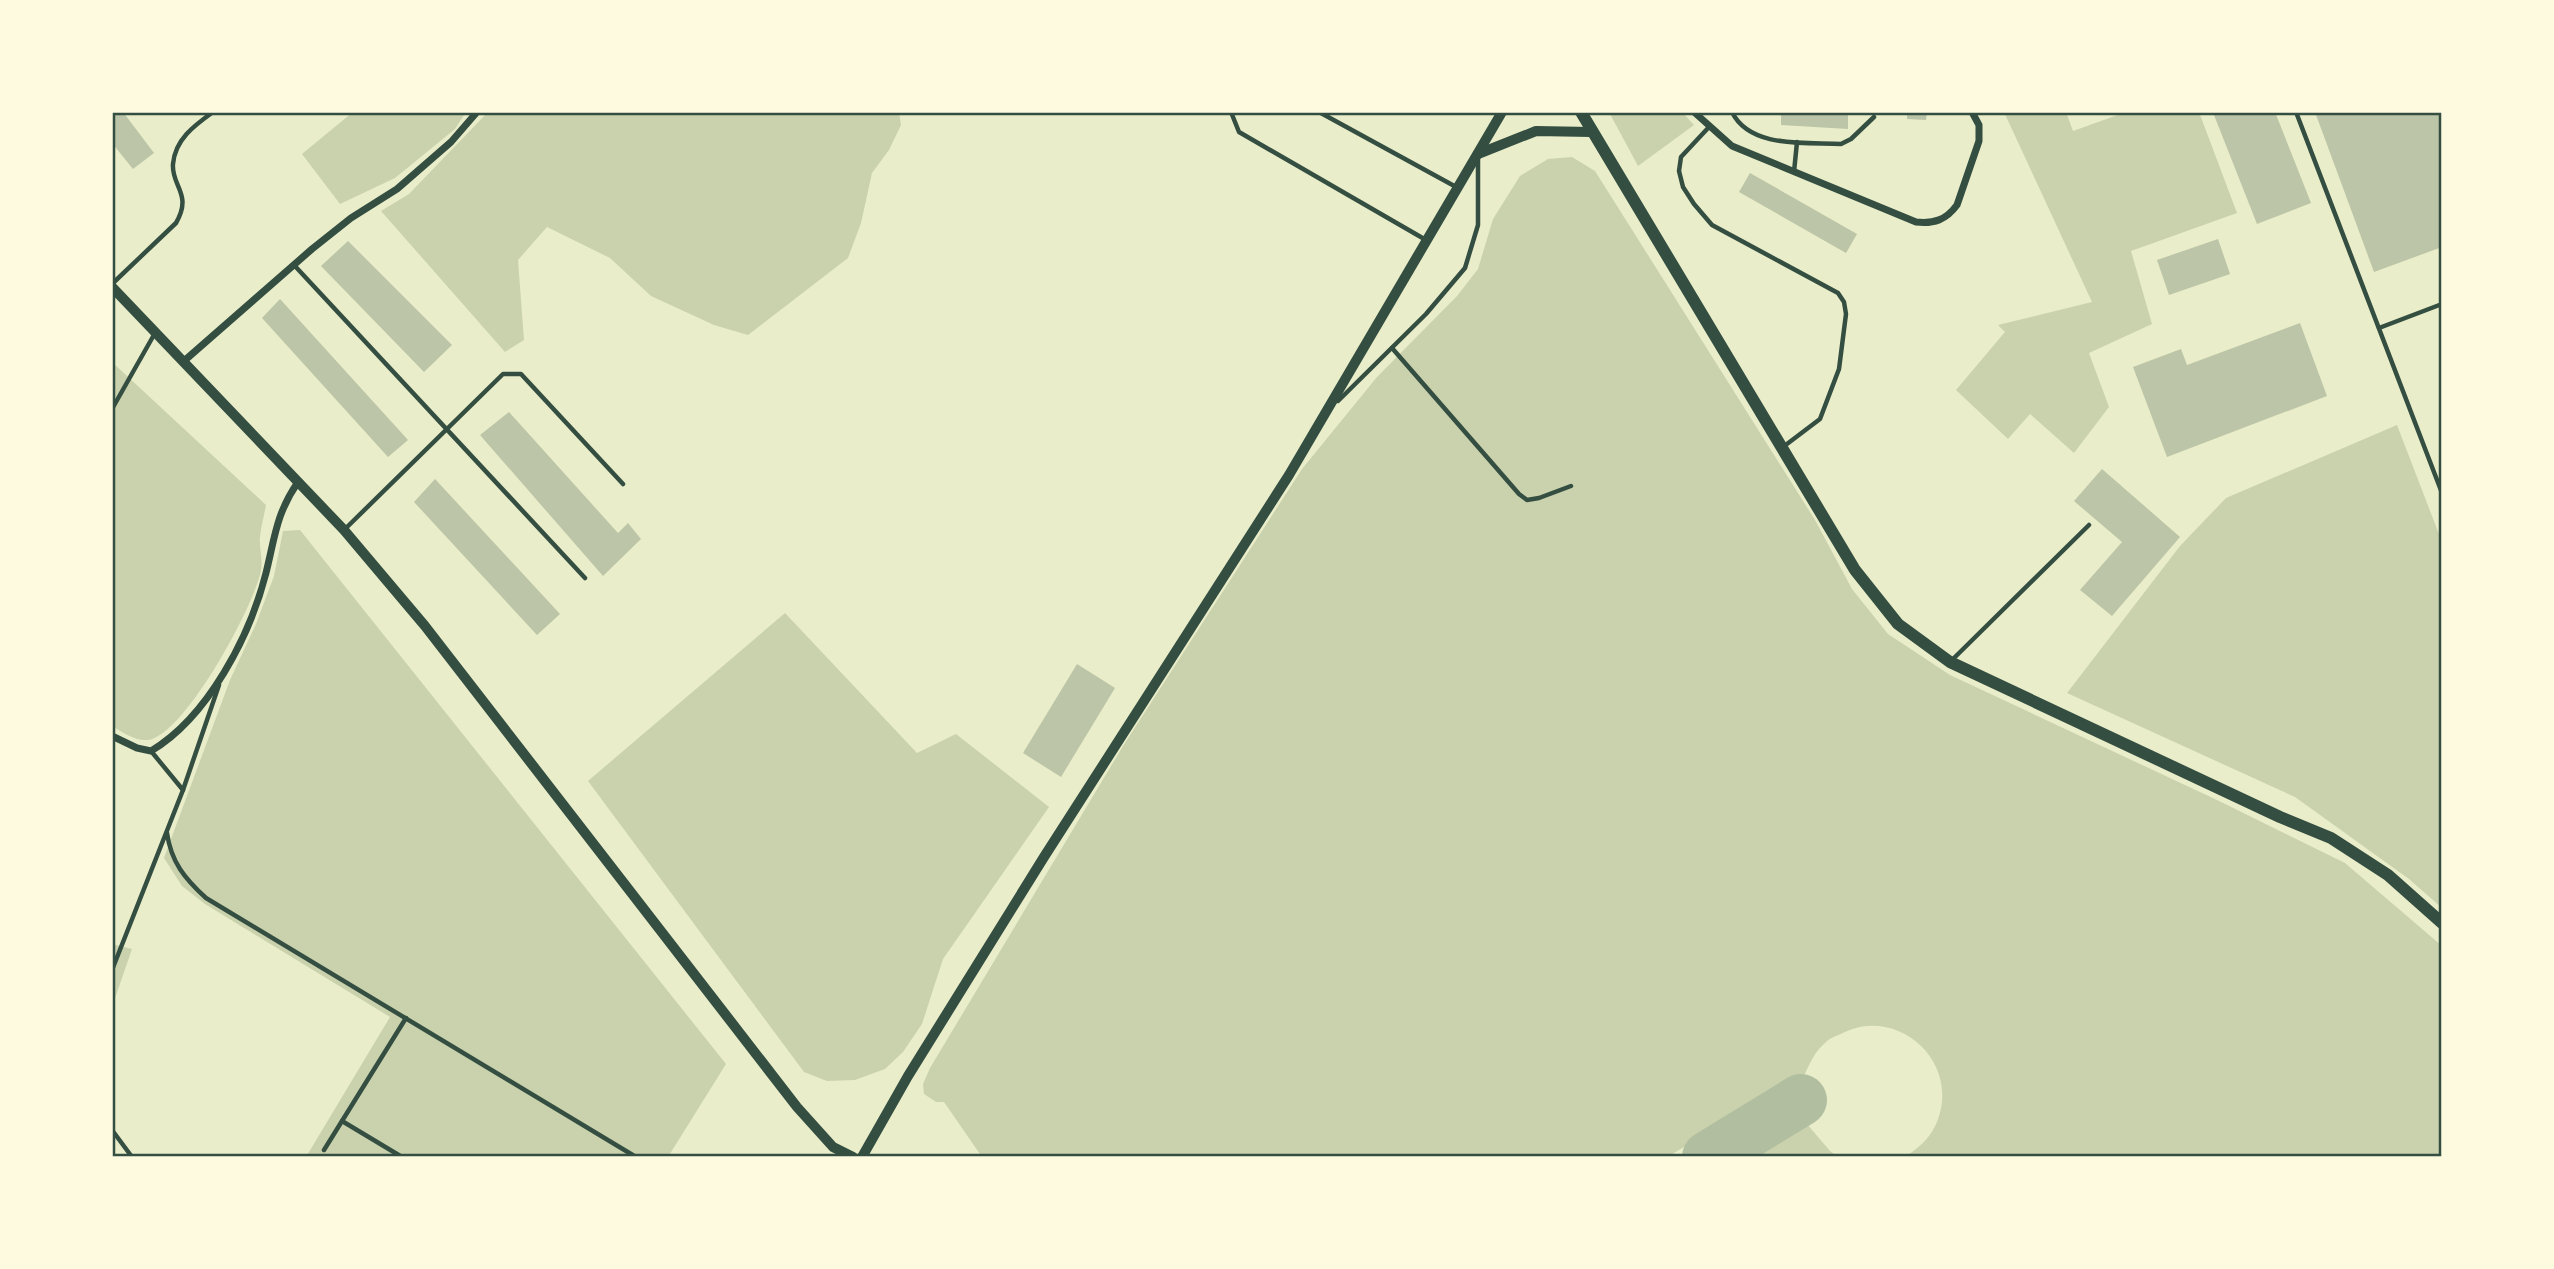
<svg xmlns="http://www.w3.org/2000/svg" width="2554" height="1269" viewBox="0 0 2554 1269" font-family="Karla,sans-serif">
<rect width="100%" height="100%" fill="#e9edc9"/>
<!-- green -->
<g fill="#cad2ad">
<polygon points="353,112 466,112 455,129 395,178 340,204 302,154"/>
<polygon points="488,112 899,112 901,125 889,150 872,173 861,223 848,258 748,335 714,325 651,296 610,258 547,227 518,260 524,340 505,352 381,211 409,194"/>
<polygon points="1609,112 1682,112 1694,125 1638,166"/>
<polygon points="2004,112 2066,112 2073,131 2126,112 2199,112 2237,213 2131,251 2152,324 2089,353 2109,407 2074,453 2030,414 2008,439 1956,390 2005,332 1998,325 2092,302"/>
<path d="M 1572,157 L 1595,171 L 1815,520 L 1852,589 L 1888,634 L 1950,675 L 2217,800 L 2345,863 L 2442,946 L 2442,1157 L 1904,1157 C 1926,1145 1939,1127 1942,1102 C 1947,1050 1892,1010 1845,1032 C 1839,1035 1831,1037 1826,1042 C 1814,1052 1809,1065 1803,1078 L 1667,1157 L 982,1157 L 944,1102 L 936,1102 L 924,1094 L 923,1084 L 930,1068 L 1123,746 L 1302,469 L 1377,377 L 1457,296 L 1478,269 L 1493,219 L 1520,176 L 1548,159 Z"/>
<path d="M 112,362 L 266,505 C 264,516 261,527 260,537 C 259,548 263,559 261,570 C 255,605 183,738 147,740 C 135,741 122,732 112,726 Z"/>
<polygon points="2397,425 2442,542 2442,908 2409,879 2295,797 2067,693 2180,546 2226,498"/>
<polygon points="300,530 726,1064 668,1157 306,1157 390,1017 205,904 182,886 164,858 230,680 256,624 274,576 283,531"/>
<polygon points="785,613 917,753 956,734 1049,807 943,959 922,1024 903,1052 885,1069 855,1080 827,1081 804,1072 588,781"/>
<polygon points="112,944 132,949 112,1007"/>
<polygon points="1807,1124 1830,1151 1838,1157 1750,1157"/>
</g>
<g fill="none" stroke-linecap="round" stroke-linejoin="round">
<!-- taxiway -->
<polyline stroke="#b2bea0" stroke-width="52" points="1708,1157 1801,1100"/>
</g>
<!-- building -->
<g fill="#bcc5a7">
<polygon points="112,112 123,112 154,153 133,169 112,143"/>
<polygon points="1781,112 1848,112 1848,129 1781,125"/>
<polygon points="1907,112 1927,112 1926,120 1907,119"/>
<polygon points="2223,112 2275,112 2311,203 2257,224 2214,115"/>
<polygon points="2315,112 2442,112 2442,247 2374,272"/>
<polygon points="1750,173 1857,234 1846,253 1739,192"/>
<polygon points="2218,239 2230,274 2169,295 2157,260"/>
<polygon points="348,241 452,345 424,372 321,266"/>
<polygon points="280,299 408,440 388,457 262,318"/>
<polygon points="2300,323 2327,396 2167,457 2133,367 2181,349 2187,365"/>
<polygon points="509,412 618,533 628,523 641,539 603,576 480,435"/>
<polygon points="2102,469 2180,537 2112,616 2080,590 2122,542 2074,501"/>
<polygon points="435,479 560,614 537,635 414,502"/>
<polygon points="1077,664 1115,688 1061,777 1023,753"/>
</g>
<g fill="none" stroke-linecap="round" stroke-linejoin="round">
<!-- service -->
<g stroke="#344e41" stroke-width="4.5">
<polyline points="1231,112 1239,132 1426,240"/>
<polyline points="1319,112 1458,188"/>
<path d="M 1732,112 C 1750,149 1807,142 1841,144 L 1851,139 L 1874,117"/>
<polyline points="2296,112 2442,493"/>
<polyline points="1709,127 1681,157 1679,171 1683,187 1694,204 1712,225 1838,293 1844,302 1846,314 1839,369 1820,419 1783,447"/>
<polyline points="1794,172 1797,142"/>
<polyline points="294,265 585,578"/>
<path d="M 112,284 L 176,223 C 193,194 171,186 173,164 C 175,139 195,125 213,112"/>
<polyline points="2379,328 2442,304"/>
<polyline points="1392,348 1519,494 1527,500 1539,498 1571,486"/>
<polyline points="1338,401 1426,314 1465,268 1478,225 1478,158"/>
<polyline points="112,409 155,333"/>
<polyline points="344,530 503,374 521,374 623,484"/>
<polyline points="1952,660 2089,525"/>
<polyline points="183,790 219,685"/>
<path d="M 167,833 C 171,862 185,879 206,898 L 636,1157"/>
<polyline points="112,970 183,790 151,751"/>
<polyline points="342,1121 402,1157"/>
<polyline points="112,1130 132,1157"/>
<polyline points="324,1150 406,1018"/>
</g>
<!-- minor -->
<g stroke="#344e41" stroke-width="7">
<path d="M 1694,112 L 1732,146 L 1916,222 C 1934,224 1946,220 1957,205 L 1979,141 L 1979,125 L 1972,112"/>
<polyline points="184,361 312,249 351,218 397,189 451,142 477,112"/>
<path d="M 112,736 L 137,748 L 151,751 C 208,717 250,636 266,573 C 275,537 276,514 298,482"/>
</g>
<!-- tertiary -->
<g stroke="#344e41" stroke-width="10">
<polyline points="1478,154 1536,131 1591,132"/>
<polyline points="112,287 344,530 425,626 797,1107 833,1147 853,1157"/>
<polyline points="862,1157 908,1076 1044,857 1289,475 1502,112"/>
</g>
<!-- secondary -->
<polyline stroke="#344e41" stroke-width="12" points="1581,112 1855,570 1898,624 1950,662 2280,817 2331,838 2388,875 2442,923"/>
</g>
<!-- border -->
<rect width="2554" height="1269" fill="none" stroke="#fefae0" stroke-width="228"/>
<rect x="114" y="114" width="2326" height="1041" fill="none" stroke="#344e41" stroke-width="2.5"/>
</svg>
